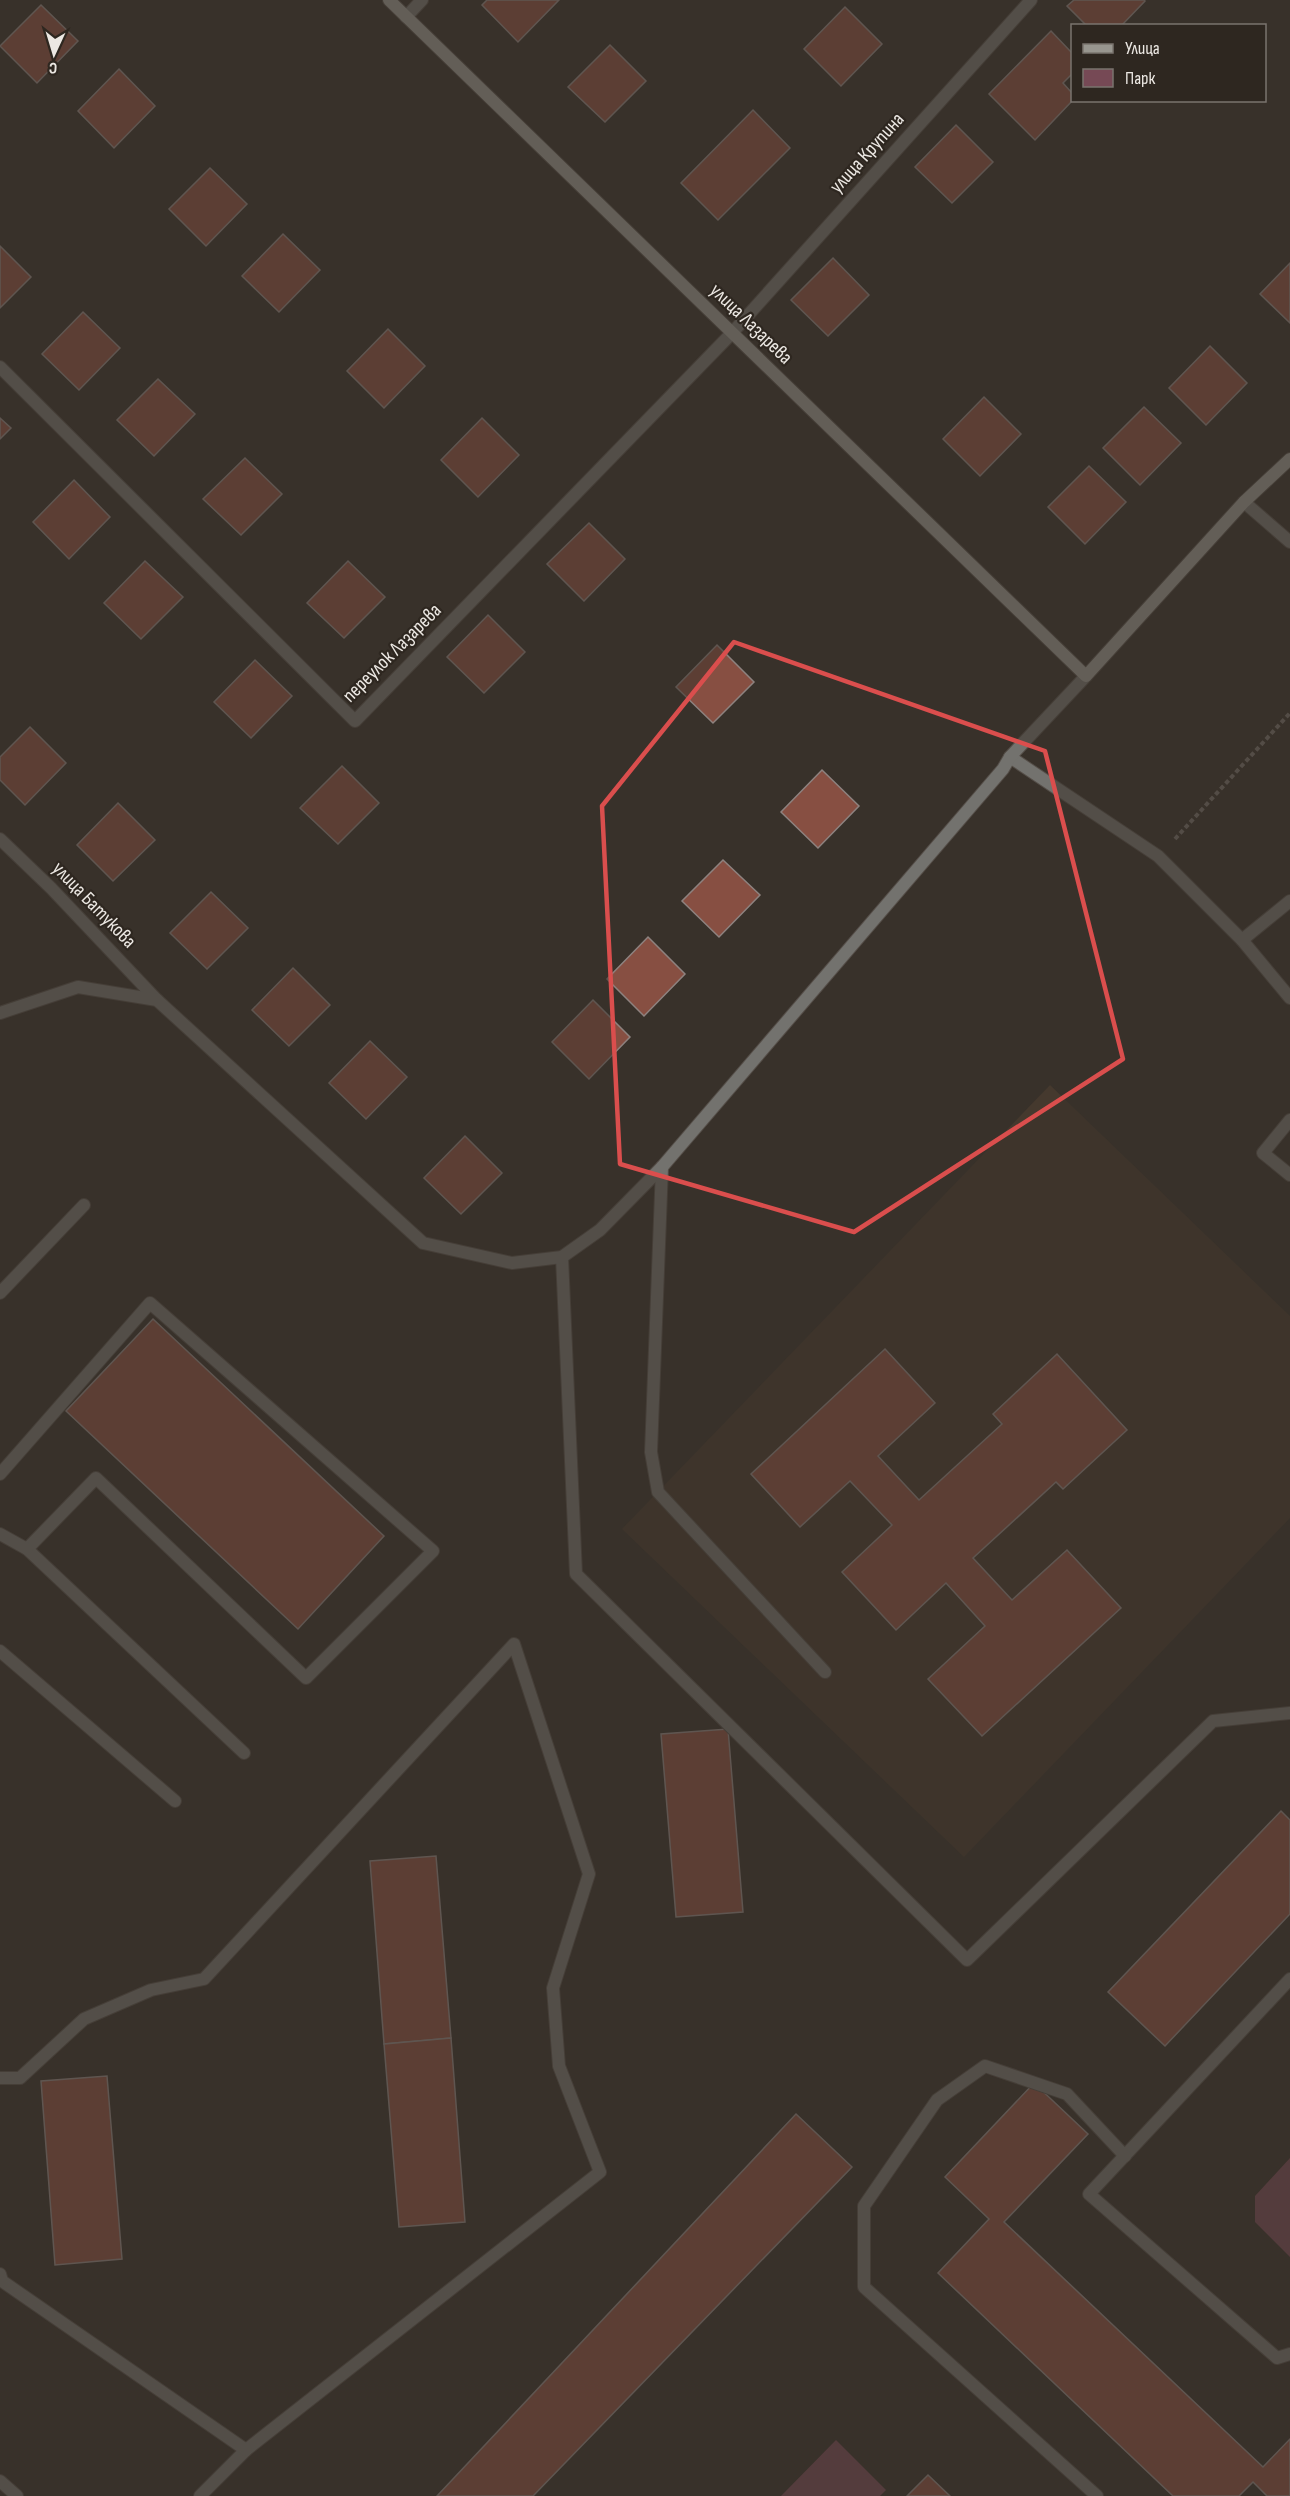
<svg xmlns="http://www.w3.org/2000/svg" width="1290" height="2496" viewBox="0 0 1290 2496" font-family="'Sofia Sans Condensed',sans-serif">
<rect width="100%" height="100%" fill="#38312a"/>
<!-- built -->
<polygon fill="#45392e" points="1050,1085 1290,1316 1290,1518 964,1857 622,1529"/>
<!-- green -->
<g fill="#764955">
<polygon points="1290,2158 1290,2257 1255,2222 1255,2196"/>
<polygon points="836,2440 886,2490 880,2496 781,2496"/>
</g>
<!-- building -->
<g fill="#874f42" stroke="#8e827f" stroke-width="1.5">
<polygon points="487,0 559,0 518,42 482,5"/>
<polygon points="1074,0 1144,0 1145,1 1121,26 1087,26 1067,6"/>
<polygon points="41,5 78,41 37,83 0,46"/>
<polygon points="845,7 882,44 841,86 804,49"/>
<polygon points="1051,31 1072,53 1072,74 1063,83 1072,93 1073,100 1035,140 989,94"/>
<polygon points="610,45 646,81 605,122 568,87"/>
<polygon points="119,69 155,106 114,148 78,111"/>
<polygon points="753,110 790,148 718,220 681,183"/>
<polygon points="956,125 993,162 952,203 915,167"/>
<polygon points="210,168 247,204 206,246 169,209"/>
<polygon points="283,234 320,270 279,312 242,276"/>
<polygon points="0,246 31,277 0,308"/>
<polygon points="833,258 869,295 828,336 791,300"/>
<polygon points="1290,263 1290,323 1260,294"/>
<polygon points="83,312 120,348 79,390 42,354"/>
<polygon points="388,329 425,366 384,408 347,371"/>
<polygon points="1210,346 1247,383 1206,425 1169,388"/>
<polygon points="158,379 195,414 154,456 117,420"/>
<polygon points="984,397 1021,434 980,476 943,439"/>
<polygon points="1144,407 1181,443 1140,485 1103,448"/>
<polygon points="0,418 11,428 0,439"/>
<polygon points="482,418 519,455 478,497 441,460"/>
<polygon points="245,458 282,494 241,535 203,499"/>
<polygon points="1089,466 1126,502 1085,544 1048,507"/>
<polygon points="74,480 110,517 69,559 33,522"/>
<polygon points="589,523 625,559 584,601 547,564"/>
<polygon points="145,561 183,597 141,639 104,603"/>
<polygon points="348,561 385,597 344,638 307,603"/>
<polygon points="488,615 525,652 484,693 447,657"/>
<polygon points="717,645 754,682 713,723 676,687"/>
<polygon points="255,660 292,696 251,738 214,702"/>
<polygon points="30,727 66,763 25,805 0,780 0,757"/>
<polygon points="342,766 379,803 338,844 300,808"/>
<polygon points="822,770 859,806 818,848 781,812"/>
<polygon points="118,803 155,840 113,881 77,845"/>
<polygon points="723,860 760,895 719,937 682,901"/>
<polygon points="211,892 248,928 207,969 170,933"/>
<polygon points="648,937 685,974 644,1016 607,979"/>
<polygon points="293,968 330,1005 289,1046 252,1010"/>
<polygon points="593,1000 630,1037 589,1079 552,1042"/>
<polygon points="370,1041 407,1077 366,1119 329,1083"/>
<polygon points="465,1136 502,1173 461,1214 424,1178"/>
<polygon points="153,1319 384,1536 298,1629 66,1411"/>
<polygon points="885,1349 935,1403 878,1456 919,1500 1002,1424 993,1414 1057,1354 1127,1430 1063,1489 1056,1482 973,1558 1012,1600 1067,1550 1121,1608 982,1736 928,1679 985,1626 946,1583 896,1630 842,1572 892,1525 850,1481 800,1527 751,1474"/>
<polygon points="728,1729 743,1912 676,1917 661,1734"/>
<polygon points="1281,1811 1290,1820 1290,1914 1165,2046 1108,1992"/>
<polygon points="436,1856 451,2038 384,2044 370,1861"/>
<polygon points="451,2038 465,2222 399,2227 384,2044"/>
<polygon points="107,2076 122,2259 55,2265 41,2081"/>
<polygon points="1034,2083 1088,2134 1004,2222 1263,2467 1290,2439 1290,2496 1267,2496 1253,2482 1239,2496 1173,2496 938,2273 989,2219 945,2177"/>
<polygon points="796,2114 852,2167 533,2496 437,2496"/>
<polygon points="928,2475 950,2496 907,2496"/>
</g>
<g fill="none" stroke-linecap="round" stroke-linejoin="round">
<!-- lane casing -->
<g stroke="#554e48" stroke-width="14">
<g id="lane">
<polyline points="1244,502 1290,542"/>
<polyline points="1010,757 1158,856 1242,940 1290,998"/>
<polyline points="1242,940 1290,901"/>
<polyline points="1290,1120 1263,1153 1290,1175"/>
<polyline points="662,1167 651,1452 658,1492 825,1672"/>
<polyline points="562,1257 576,1574 967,1960 1213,1721 1290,1713"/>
<polyline points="0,1293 84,1205"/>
<polyline points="0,1474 150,1303 433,1551 306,1678 96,1478 27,1549 244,1753"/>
<polyline points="0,1534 27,1549"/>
<polyline points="0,1651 175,1801"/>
<polyline points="1290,1979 1089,2194 1277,2358 1290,2354"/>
<polyline points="0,2078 20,2078 84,2019 151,1990 204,1979 514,1644 589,1874 553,1988 559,2066 600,2172 246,2450 200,2496"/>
<polyline points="0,2274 2,2281 246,2450"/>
<polyline points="0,2481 17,2496"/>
<polyline points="1097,2496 864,2287 864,2206 937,2100 985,2066 1067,2094 1125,2156"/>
</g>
</g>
<!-- street casing -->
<g stroke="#554e48" stroke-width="14">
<g id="street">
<polyline points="406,17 422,0"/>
<polyline points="0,367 355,721 732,333 1031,0"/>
<polyline points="0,839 51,888 157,1000"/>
<polyline points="0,1013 78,987 157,1000 423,1243 512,1263 562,1257 600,1230 662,1167 1003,769 1010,757 1086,676"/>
</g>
</g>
<!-- secondary casing -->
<g stroke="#554e48" stroke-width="14">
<polyline id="secondary" points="389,0 1086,676 1244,502 1290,459"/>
</g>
<!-- path -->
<polyline stroke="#746e68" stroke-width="4" stroke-dasharray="4.5 3" stroke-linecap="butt" points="1175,839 1290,713"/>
<!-- lane -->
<use href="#lane" stroke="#73726e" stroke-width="12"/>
<!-- street -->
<use href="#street" stroke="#73726e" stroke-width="12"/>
<!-- secondary -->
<use href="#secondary" stroke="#98968f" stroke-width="12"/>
</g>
<!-- marked area -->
<path d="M0 0H1290V2496H0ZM 734,642 L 1045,751 L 1123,1059 L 854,1232 L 620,1164 L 602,806 Z" fill="#38312a" fill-opacity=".55" fill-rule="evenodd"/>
<path fill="none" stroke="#da4e4d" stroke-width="4.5" stroke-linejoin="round" d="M 734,642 L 1045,751 L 1123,1059 L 854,1232 L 620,1164 L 602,806 Z"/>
<g text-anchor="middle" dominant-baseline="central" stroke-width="4.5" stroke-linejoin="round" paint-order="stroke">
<!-- street labels -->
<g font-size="20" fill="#ece8e3" stroke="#2e2720">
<text transform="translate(867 153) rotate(-48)">улица Крупина</text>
<text transform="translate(751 324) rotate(44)">улица Лазарева</text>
<text transform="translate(392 653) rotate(-45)">переулок Лазарева</text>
<text transform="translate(94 905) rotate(46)">улица Батукова</text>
</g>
</g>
<!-- legend -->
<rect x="1071" y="24" width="195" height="78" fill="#2e2720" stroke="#7a746e" stroke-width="1.5"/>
<rect x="1083" y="44" width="30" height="9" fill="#98968f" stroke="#7a746e" stroke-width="1.5"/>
<text x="1125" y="54" font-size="18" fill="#ece8e3">Улица</text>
<rect x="1083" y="69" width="30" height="18" fill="#764955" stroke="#7a746e" stroke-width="1.5"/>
<text x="1125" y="84" font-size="18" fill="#ece8e3">Парк</text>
<!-- north arrow -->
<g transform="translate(54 54) rotate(184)" stroke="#2e2720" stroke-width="4.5" paint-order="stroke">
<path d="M0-4.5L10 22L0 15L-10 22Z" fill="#ece8e3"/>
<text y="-9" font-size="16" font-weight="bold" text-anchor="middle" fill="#ece8e3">С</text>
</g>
</svg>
